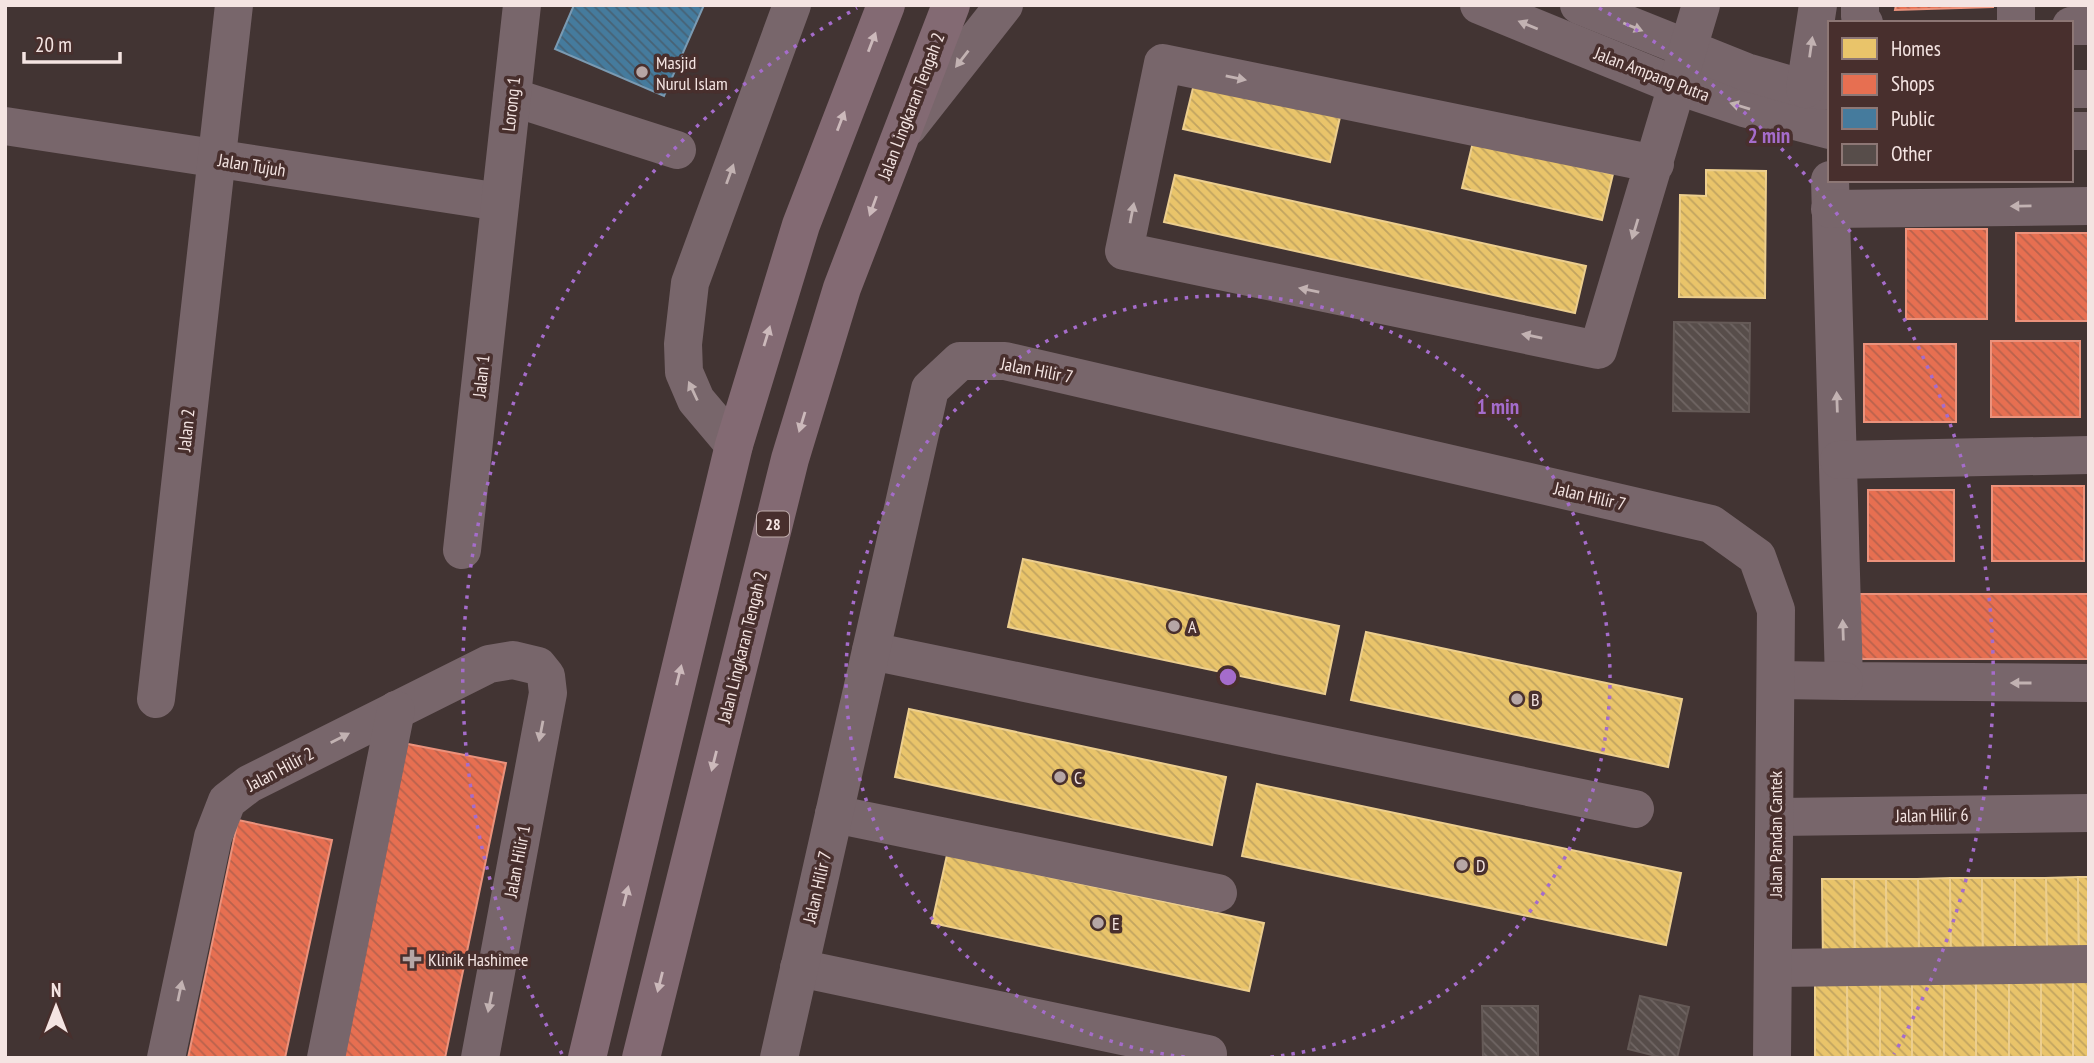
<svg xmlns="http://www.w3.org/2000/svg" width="2094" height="1063" viewBox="0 0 2094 1063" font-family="'PT Sans Narrow',sans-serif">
<defs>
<pattern id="homes-back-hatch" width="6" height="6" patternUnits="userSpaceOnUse" patternTransform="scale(1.75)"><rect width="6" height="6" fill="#e9c46a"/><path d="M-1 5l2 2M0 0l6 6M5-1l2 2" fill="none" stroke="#c1a460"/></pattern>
<pattern id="shops-back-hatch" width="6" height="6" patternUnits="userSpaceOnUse" patternTransform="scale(1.75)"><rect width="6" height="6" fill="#e76f51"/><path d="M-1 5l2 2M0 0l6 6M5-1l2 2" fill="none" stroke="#b8624d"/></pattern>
<pattern id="public-back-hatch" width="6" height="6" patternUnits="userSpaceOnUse" patternTransform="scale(1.75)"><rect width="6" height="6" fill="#457b9d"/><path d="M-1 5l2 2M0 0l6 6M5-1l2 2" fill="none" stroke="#476275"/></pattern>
<pattern id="building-back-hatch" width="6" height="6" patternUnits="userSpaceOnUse" patternTransform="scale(1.75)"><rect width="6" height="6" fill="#574d4a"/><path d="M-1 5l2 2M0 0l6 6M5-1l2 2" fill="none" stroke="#706664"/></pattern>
</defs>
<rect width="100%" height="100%" fill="#423433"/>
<!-- homes -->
<g fill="url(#homes-back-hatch)" stroke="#ecce8e" stroke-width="2">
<polygon points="1194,84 1340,117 1330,162 1183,129"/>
<polygon points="1473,142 1613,174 1602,220 1462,188"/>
<polygon points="1706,170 1766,171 1765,298 1679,297 1680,195 1706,196"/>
<polygon points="1175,175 1586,266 1575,313 1164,222"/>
<polygon points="1023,559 1339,626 1325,694 1008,627"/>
<polygon points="1366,632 1682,699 1668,767 1351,700"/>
<polygon points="909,709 1226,777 1212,845 895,777"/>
<polygon points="1257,784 1681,873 1666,945 1242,856"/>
<polygon points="947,855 1264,923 1249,991 932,923"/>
<polygon points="2078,877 2079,961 2047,961 2046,878"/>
<polygon points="2078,877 2089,877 2089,961 2079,961"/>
<polygon points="1950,878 1951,962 1919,962 1918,879"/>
<polygon points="1950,878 1982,878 1983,962 1951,962"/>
<polygon points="1982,878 2015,878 2015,962 1983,962"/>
<polygon points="2015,878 2046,878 2047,961 2015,962"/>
<polygon points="1822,879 1854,879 1855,963 1823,963"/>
<polygon points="1854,879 1886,879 1887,963 1855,963"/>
<polygon points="1886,879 1918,879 1919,962 1887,963"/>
<rect x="1944" y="980" width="32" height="78"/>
<polygon points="1944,980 1944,1058 1912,1058 1912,981"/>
<rect x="1976" y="980" width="33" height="78"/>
<rect x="2009" y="980" width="32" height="78"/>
<rect x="2041" y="980" width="32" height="78"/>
<rect x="2073" y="980" width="16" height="78"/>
<polygon points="1815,981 1847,981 1848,1058 1815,1058"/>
<polygon points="1847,981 1880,981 1880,1058 1848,1058"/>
<rect x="1880" y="981" width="32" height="77"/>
</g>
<!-- shops -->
<g fill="url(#shops-back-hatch)" stroke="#eb927c" stroke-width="2">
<polygon points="1896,5 1993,5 1993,7 1895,10"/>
<rect x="1906" y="229" width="81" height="90"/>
<rect x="2016" y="233" width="73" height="88"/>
<rect x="1991" y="341" width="89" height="76"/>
<rect x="1864" y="344" width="92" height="78"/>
<rect x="1992" y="486" width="92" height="75"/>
<rect x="1868" y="490" width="86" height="71"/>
<rect x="1860" y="594" width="229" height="65"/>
<polygon points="403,743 506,763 445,1058 339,1058"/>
<polygon points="238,820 332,840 285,1058 188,1058"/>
</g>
<!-- public -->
<polygon fill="url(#public-back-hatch)" stroke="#7a9ab2" stroke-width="2" points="574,5 704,5 664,96 555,49"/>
<!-- building -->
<g fill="url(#building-back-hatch)" stroke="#655a57" stroke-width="2">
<polygon points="1674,322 1750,323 1749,412 1673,411"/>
<polygon points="1640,996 1689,1007 1677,1058 1664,1058 1628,1049"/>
<polygon points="1482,1006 1538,1006 1538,1058 1483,1058"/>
</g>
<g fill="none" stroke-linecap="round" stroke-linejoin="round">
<!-- minor -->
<g stroke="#78666b" stroke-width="38">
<polyline points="1479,5 1675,85 1744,108 1830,130"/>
<polyline points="1579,5 1746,72 1805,89 1830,91"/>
<polyline points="1860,5 1860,17 1864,23"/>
<polyline points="2016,23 2016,5"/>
<polyline points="2071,26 2089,26"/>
<polyline points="1805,89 1818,5"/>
<polyline points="2071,89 2089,89"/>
<polyline points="512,97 677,150"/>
<polyline points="5,126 500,202"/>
<polyline points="908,127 1004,5"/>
<polyline points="2071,131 2089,131"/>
<polyline points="1655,164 1163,63 1124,251 1598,350 1701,5"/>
<polyline points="1830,180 1844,681 2089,683"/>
<polyline points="1830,209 2089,206"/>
<polyline points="734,445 696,400 684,372 683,344 690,283 792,5"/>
<polyline points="1839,460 2089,455"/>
<polyline points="462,550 522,5"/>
<polyline points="871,651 1635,809"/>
<polyline points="1776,680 1844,681"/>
<polyline points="156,699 234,5"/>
<polyline points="834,814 1218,893"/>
<polyline points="1775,817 2089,813"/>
<polyline points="799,968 1208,1054"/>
<polyline points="1775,968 2089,964"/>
<polyline points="166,1058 213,837 227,801 249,784 489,664 513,660 538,666 546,676 548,693 480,1058"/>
<polyline points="326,1058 396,710"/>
<polyline points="779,1058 930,389 960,361 1005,361 1711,524 1757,557 1776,610 1772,1058"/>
</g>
<!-- highway -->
<g stroke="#836a73" stroke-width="38">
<polyline points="587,1058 734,445 801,225 886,5"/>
<polyline points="641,1058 790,459 842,288 951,5"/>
</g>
</g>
<!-- one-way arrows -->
<defs><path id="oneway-solid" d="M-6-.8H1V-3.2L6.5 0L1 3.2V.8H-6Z" transform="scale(1.75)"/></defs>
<g fill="#c2b2b2">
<use href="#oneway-solid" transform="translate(1528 25) rotate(-158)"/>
<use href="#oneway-solid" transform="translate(1633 27) rotate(22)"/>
<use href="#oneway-solid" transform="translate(1811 47) rotate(-82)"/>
<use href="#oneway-solid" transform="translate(962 59) rotate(128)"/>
<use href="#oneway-solid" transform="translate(1236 78) rotate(12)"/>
<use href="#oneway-solid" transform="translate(1740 106) rotate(-163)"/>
<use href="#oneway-solid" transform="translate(730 174) rotate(-70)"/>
<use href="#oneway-solid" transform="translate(2021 206) rotate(179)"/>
<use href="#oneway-solid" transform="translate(1132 213) rotate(-79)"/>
<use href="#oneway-solid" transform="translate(1635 229) rotate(107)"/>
<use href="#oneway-solid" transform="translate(1309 290) rotate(-168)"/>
<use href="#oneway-solid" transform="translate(1532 336) rotate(-168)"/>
<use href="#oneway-solid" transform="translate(693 391) rotate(-115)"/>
<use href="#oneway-solid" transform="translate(1837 402) rotate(-92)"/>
<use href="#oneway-solid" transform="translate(1843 630) rotate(-92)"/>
<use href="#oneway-solid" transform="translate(2021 683) rotate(-180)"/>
<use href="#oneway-solid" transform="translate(541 731) rotate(101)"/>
<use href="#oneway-solid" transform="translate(340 738) rotate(-27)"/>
<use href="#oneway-solid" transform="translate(180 991) rotate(-78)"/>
<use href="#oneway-solid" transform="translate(490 1002) rotate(101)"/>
</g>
<g fill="#ccb9bb">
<use href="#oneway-solid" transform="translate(872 42) rotate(-69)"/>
<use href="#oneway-solid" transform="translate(841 121) rotate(-69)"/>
<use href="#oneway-solid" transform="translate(873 206) rotate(110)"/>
<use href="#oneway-solid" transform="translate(767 336) rotate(-73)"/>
<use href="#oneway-solid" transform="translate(802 422) rotate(107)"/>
<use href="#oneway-solid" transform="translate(679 675) rotate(-76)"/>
<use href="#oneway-solid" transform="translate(714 761) rotate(104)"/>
<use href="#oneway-solid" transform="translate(626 896) rotate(-76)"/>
<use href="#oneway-solid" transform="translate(660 982) rotate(104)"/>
</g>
<!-- distance rings -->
<g fill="none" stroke="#a56ccb" stroke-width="3.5" stroke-dasharray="3.5 7">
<path d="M1195 1058A382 382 0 1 1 1261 1058"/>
<path d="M562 1054A765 765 0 0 1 857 8M1599 8A765 765 0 0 1 1894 1054"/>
</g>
<!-- markers -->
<g fill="#b6a6a5" stroke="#482f2d" stroke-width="2.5">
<circle cx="642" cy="72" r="7"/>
<circle cx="1174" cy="626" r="7"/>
<circle cx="1517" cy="699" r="7"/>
<circle cx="1060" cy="777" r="7"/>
<circle cx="1462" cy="865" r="7"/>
<circle cx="1098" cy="923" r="7"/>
<path d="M408.5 948.5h7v7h7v7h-7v7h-7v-7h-7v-7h7z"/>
</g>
<g text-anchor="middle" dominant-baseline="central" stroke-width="7" stroke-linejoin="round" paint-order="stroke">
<!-- shield labels -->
<rect fill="#482f2d" stroke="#c0aeac" stroke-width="2" x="757" y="511.5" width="32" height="25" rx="5"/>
<g font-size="16" font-weight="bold" fill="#f4e4e2">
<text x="773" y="524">28</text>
</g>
<!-- poi labels -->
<g font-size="18" fill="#f4e4e2" stroke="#482f2d" text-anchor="start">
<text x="656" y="62">Masjid<tspan x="656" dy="21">Nurul Islam</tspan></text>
<text x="1188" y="626">A</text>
<text x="1531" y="699">B</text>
<text x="1074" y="777">C</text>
<text x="1476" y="865">D</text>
<text x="1112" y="923">E</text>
<text x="428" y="959">Klinik Hashimee</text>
</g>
<!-- street labels -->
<g font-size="18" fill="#f4e4e2" stroke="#482f2d">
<text transform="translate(1652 74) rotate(21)">Jalan Ampang Putra</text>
<text transform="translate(511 104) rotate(-84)">Lorong 1</text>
<text transform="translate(911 106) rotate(-69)">Jalan Lingkaran Tengah 2</text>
<text transform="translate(252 165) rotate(9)">Jalan Tujuh</text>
<text transform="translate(1037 370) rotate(11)">Jalan Hilir 7</text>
<text transform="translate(481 376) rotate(-84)">Jalan 1</text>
<text transform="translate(186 430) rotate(-84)">Jalan 2</text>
<text transform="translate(1590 496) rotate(13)">Jalan Hilir 7</text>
<text transform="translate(742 647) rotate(-76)">Jalan Lingkaran Tengah 2</text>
<text transform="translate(280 769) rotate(-28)">Jalan Hilir 2</text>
<text transform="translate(1932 815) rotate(-1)">Jalan Hilir 6</text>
<text transform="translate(1775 834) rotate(-90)">Jalan Pandan Cantek</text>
<text transform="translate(517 861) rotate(-79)">Jalan Hilir 1</text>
<text transform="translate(817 887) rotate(-77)">Jalan Hilir 7</text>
</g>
</g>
<circle cx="1228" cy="677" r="10" fill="#a56ccb" stroke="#482f2d" stroke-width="3.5"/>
<g font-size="21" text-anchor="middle" font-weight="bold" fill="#a56ccb" stroke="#482f2d" stroke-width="7" stroke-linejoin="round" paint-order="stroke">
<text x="1769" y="143">2 min</text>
<text x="1498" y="414">1 min</text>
</g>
<!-- border -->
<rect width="2094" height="1063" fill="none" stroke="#f4e4e2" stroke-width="14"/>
<!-- legend -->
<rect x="1828" y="21" width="245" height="161" fill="#482f2d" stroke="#8d7775" stroke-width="2"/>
<rect x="1842" y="38" width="35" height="21" fill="#e9c46a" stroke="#8d7775" stroke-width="2"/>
<text x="1891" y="56" font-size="21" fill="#f4e4e2">Homes</text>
<rect x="1842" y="74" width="35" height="21" fill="#e76f51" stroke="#8d7775" stroke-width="2"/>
<text x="1891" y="91" font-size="21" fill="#f4e4e2">Shops</text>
<rect x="1842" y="108" width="35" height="21" fill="#457b9d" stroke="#8d7775" stroke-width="2"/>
<text x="1891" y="126" font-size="21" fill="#f4e4e2">Public</text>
<rect x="1842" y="144" width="35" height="21" fill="#574d4a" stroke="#8d7775" stroke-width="2"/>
<text x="1891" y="161" font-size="21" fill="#f4e4e2">Other</text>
<!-- north arrow -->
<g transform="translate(56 1007)" stroke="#482f2d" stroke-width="5" paint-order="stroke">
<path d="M0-5L12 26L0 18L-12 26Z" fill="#f4e4e2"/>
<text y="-10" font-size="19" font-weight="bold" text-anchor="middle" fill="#f4e4e2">N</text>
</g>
<!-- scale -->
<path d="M24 52v10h96v-10" fill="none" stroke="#f4e4e2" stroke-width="3.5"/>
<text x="35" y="52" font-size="21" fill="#f4e4e2" stroke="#482f2d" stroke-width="5" paint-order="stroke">20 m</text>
</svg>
